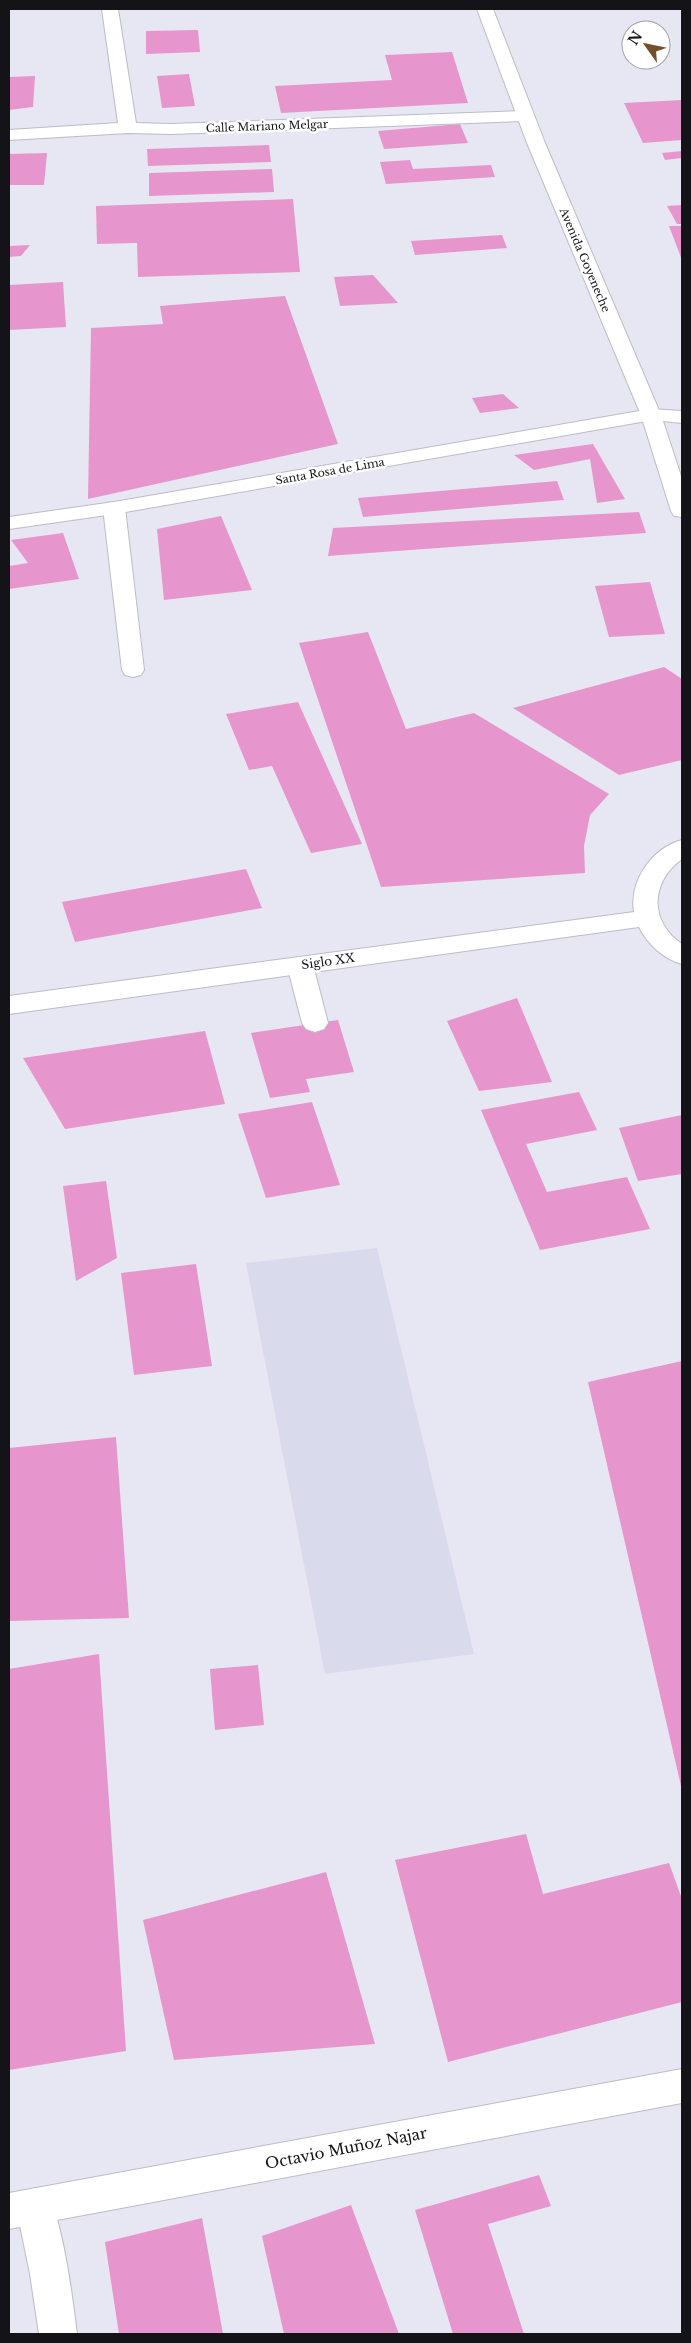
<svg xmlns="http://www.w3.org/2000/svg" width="691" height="2343" viewBox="0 0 691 2343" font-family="'Libre Baskerville',serif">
<rect width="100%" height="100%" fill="#e7e7f3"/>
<!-- built -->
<polygon fill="#dadaed" points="377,1248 474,1654 325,1674 246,1263"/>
<!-- building -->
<g fill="#e695cd">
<polygon points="198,30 200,52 146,54 146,31"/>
<polygon points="452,52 468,103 281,113 275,86 392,80 385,55"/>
<polygon points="189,74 195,106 162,108 157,76"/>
<polygon points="35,76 33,107 9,110 9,77"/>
<polygon points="682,100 682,140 643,143 624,103"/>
<polygon points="460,124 468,143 384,149 378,131"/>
<polygon points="269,145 271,162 148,166 147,149"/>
<polygon points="682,151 682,158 665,160 662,153"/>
<polygon points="47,153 44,185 9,185 9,154"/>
<polygon points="410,160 413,169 491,165 495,177 386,184 380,162"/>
<polygon points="272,169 274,192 149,196 149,173"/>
<polygon points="293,199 300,272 138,277 137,243 97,244 96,206"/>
<polygon points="682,205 682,224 677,224 667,206"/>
<polygon points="669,226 682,226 682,260"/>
<polygon points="502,235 507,248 415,255 411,241"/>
<polygon points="30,245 21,256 9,257 9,246"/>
<polygon points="373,275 398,303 340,306 334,277"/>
<polygon points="63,282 66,327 9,330 9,285"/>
<polygon points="285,296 338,444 88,499 91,328 163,324 160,306"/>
<polygon points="503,394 519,408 480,413 472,398"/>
<polygon points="593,444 625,499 597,503 590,459 534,470 514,455"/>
<polygon points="557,481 564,500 363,517 358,498"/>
<polygon points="639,512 646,533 328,556 333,528"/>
<polygon points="221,516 252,590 164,600 157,529"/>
<polygon points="63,533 79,579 9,589 9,566 28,563 11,540"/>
<polygon points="650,582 665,634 609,637 595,586"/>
<polygon points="368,632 406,729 474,713 609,794 590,815 584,846 585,873 381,887 299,643"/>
<polygon points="664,667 682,679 682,760 619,775 513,708"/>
<polygon points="298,702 362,844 311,853 272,766 249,770 226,714"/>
<polygon points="246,869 262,908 75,942 62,902"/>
<polygon points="517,998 552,1082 479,1091 447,1021"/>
<polygon points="338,1020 354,1072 306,1079 310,1092 270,1098 251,1033"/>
<polygon points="205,1031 225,1104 65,1129 23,1058"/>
<polygon points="579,1092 597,1130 526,1144 547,1192 627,1177 650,1229 540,1250 481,1110"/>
<polygon points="312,1102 340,1185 266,1198 238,1114"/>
<polygon points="682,1115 682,1174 638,1181 619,1128"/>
<polygon points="106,1181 117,1258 76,1281 63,1186"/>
<polygon points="196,1264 212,1366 134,1375 121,1273"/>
<polygon points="682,1361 682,1786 681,1786 588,1382"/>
<polygon points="116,1437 129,1618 9,1621 9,1448"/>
<polygon points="99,1654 126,2051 9,2070 9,1669"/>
<polygon points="258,1665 264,1725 215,1730 210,1669"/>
<polygon points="526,1834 543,1894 669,1863 682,1899 682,2002 448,2062 395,1860"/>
<polygon points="326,1872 375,2044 174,2060 143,1920"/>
<polygon points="539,2175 551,2206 488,2224 524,2334 453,2334 415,2210"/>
<polygon points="351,2205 399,2334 284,2334 262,2236"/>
<polygon points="202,2218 223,2334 119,2334 105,2242"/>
</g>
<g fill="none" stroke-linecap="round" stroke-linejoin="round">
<!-- lane casing -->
<g stroke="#bbbcc7" stroke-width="2">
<g id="lane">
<polygon points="651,409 682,411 682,423 644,419 641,415 644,411"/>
<polygon points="114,502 122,503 125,508 144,670 141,675 133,677 125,675 122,670 103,508 106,503"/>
<polygon points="300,957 309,959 313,965 328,1023 324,1029 315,1032 306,1029 302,1023 287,965 291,959"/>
<path d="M 35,2188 L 48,2193 C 64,2230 72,2294 77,2334 L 39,2334 L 30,2274 L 16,2206 L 22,2193 Z"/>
</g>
</g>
<!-- street casing -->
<g stroke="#bbbcc7" stroke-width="2">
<g id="street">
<polygon points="102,9 118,9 136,123 171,124 525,111 531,112 534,116 531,120 525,121 171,134 128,133 9,140 9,130 118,123"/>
<polygon points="651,409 658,411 661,415 658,419 114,514 9,529 9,517 114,502"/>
<path d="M 682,840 L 682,859 C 650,882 649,922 682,944 L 682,964 C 664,959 648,945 639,927 L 9,1014 L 9,996 L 634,912 C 629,881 652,848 682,840 Z"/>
</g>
</g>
<!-- secondary casing -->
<g stroke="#bbbcc7" stroke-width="2">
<g id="secondary">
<polygon points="477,9 493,9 545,143 661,415 682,479 682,517 674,516 671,511 641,415 527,143"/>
<polygon points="682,2069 682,2103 9,2229 9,2193"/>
</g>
</g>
<!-- lane -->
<use href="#lane" fill="#fff" fill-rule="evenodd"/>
<!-- street -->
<use href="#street" fill="#fff" fill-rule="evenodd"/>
<!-- secondary -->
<use href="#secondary" fill="#fff" fill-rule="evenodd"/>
</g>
<g text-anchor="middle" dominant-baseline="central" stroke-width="5" stroke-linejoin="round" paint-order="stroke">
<!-- far-street labels -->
<g font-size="11" fill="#141418" stroke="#fff">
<text transform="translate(267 126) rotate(-2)">Calle Mariano Melgar</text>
<text transform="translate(585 260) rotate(67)">Avenida Goyeneche</text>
<text transform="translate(330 471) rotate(-10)">Santa Rosa de Lima</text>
</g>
<!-- street labels -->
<g font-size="12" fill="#141418" stroke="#fff">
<text transform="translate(328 961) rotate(-8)">Siglo XX</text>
</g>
<!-- near-street labels -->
<g font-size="15" fill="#141418" stroke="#fff">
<text transform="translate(346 2148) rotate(-11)">Octavio Muñoz Najar</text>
</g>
</g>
<!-- border -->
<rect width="691" height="2343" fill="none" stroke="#141418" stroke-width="20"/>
<!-- north arrow -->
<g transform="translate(646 45) rotate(303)"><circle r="24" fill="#ffffff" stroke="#a1a1a3"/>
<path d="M0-4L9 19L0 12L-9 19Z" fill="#744f2a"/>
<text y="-8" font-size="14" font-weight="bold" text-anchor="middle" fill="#141418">N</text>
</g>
</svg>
